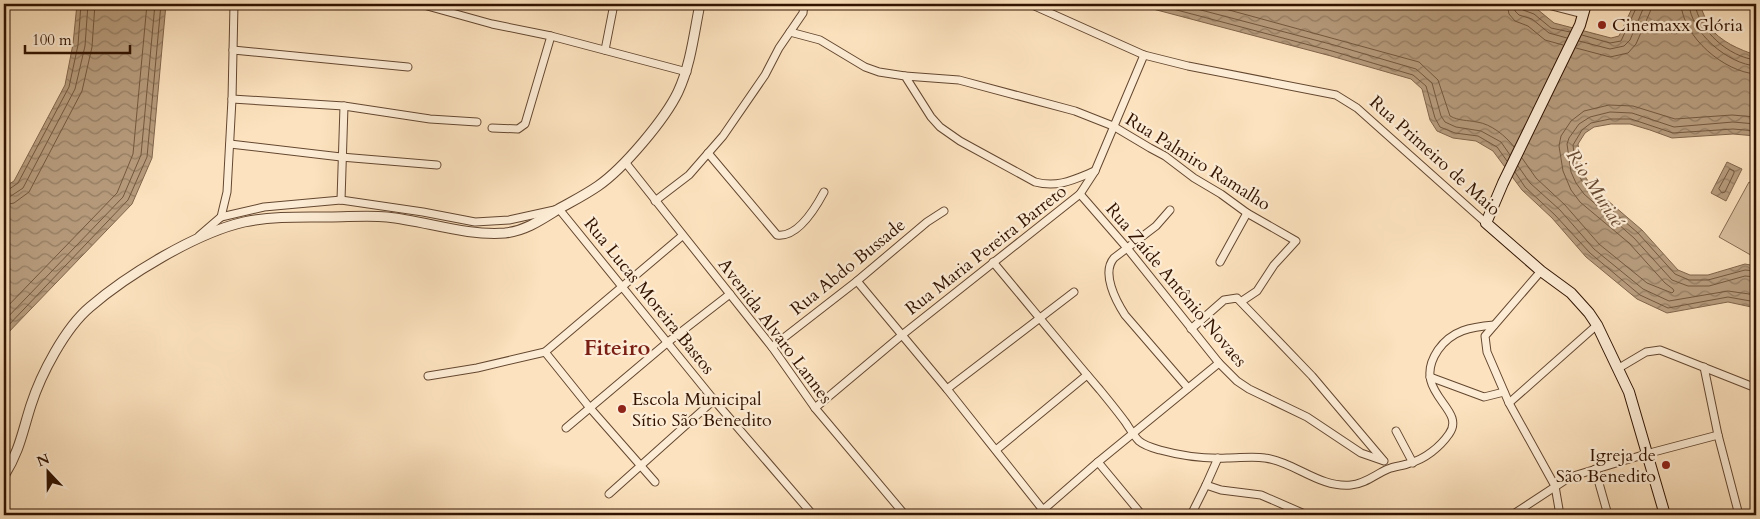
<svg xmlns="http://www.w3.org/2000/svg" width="1760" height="519" viewBox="0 0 1760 519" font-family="Cardo,serif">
<defs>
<pattern id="water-waves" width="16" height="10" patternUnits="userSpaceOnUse" patternTransform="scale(1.25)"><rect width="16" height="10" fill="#b79c7d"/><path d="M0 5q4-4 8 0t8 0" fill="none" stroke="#957e64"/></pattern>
</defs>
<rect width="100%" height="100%" fill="#fce2be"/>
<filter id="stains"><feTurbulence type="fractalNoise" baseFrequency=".004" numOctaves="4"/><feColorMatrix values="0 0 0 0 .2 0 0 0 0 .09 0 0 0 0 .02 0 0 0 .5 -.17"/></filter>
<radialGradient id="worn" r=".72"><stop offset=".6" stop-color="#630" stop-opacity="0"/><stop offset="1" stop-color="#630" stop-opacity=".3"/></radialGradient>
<!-- green -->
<polygon fill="#d9bf9e" stroke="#85694f" points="1749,182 1756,186 1756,258 1719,237"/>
<!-- water -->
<g fill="url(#water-waves)" stroke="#81654b">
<polygon points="77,4 166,4 152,158 132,204 4,337 4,187 14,181 65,85 73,44"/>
<path d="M 1134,4 L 1517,4 L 1537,9 L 1554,23 L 1611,38 L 1619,36 L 1634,4 L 1699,4 C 1703,11 1705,19 1709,26 C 1719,41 1740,50 1756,55 L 1756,136 L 1733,134 L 1672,138 L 1650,130 L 1630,124 L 1611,124 L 1594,127 L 1585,133 L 1578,144 L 1581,168 L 1586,178 L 1593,188 L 1642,230 L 1678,270 L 1690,275 L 1708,275 L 1745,264 L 1756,266 L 1756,308 L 1728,302 L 1667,313 L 1637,299 L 1586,257 L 1552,218 L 1522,190 L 1493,151 L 1476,141 L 1453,138 L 1437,131 L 1430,120 L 1422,89 L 1411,79 L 1331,56 Z"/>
<polygon points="1727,162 1742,169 1726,201 1711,193"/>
</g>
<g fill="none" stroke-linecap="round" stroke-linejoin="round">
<!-- shore -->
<g stroke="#74583e" stroke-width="1">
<polyline points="1154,4 1332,51 1413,75 1426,86 1435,118 1440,127 1455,133 1478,136 1497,147 1507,161"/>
<polyline points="1178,4 1334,45 1416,69 1432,83 1441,116 1445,122 1456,127 1481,131 1501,142 1510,155"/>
<path d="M 1207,4 L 1419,62 L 1438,80 L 1450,116 C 1459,121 1467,120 1477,122 C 1491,124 1506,136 1514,147"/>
<polyline points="1507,4 1509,14 1515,21 1528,26 1545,40 1563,45"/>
<polyline points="1514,4 1515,11 1519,15 1532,19 1549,33 1567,38"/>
<polyline points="1520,4 1523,10 1534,14 1551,28 1570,32"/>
<path d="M 1681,4 C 1683,37 1724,72 1756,74"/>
<path d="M 1689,4 C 1691,33 1728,64 1756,66"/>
<path d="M 1695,4 C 1699,31 1729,57 1756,60"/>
<polyline points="1582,35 1610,43 1621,41 1638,4"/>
<polyline points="1579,41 1610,49 1624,46 1630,40 1643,9 1644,4"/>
<polyline points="1576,48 1610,57 1628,53 1636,44 1650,12 1652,4"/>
<polyline points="1756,124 1733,122 1674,127 1632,113 1610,112 1590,117 1579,124 1569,138 1567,144 1571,172 1576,183 1584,194 1634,238 1672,280 1688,286 1709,286 1745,276 1756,277"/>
<polyline points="1756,131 1733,129 1673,133 1631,119 1610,119 1591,123 1582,130 1573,145 1576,170 1582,181 1589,191 1638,233 1675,274 1689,280 1708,280 1745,270 1756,271"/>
<polyline points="1522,158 1536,178 1565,205 1599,244 1647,283 1672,293 1674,291 1673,289 1665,283 1629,243 1580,202 1571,190 1563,171 1559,146 1561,136 1571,121 1584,111 1609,105 1633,106 1675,119 1732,115 1756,117"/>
<polyline points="1518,166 1530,183 1560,210 1594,249 1643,289 1669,301 1728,291 1756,295"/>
<polygon points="1730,169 1734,171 1734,173 1725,192 1722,193 1719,189"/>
<polyline points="1515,172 1525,187 1555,215 1590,253 1640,295 1668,308 1728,297 1756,302"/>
<polyline points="4,191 8,190 18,183 69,87 78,45 81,4"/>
<polyline points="4,197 11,196 23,188 75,89 85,46 88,4"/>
<polyline points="4,205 14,203 29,192 82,91 92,47 95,4"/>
<polyline points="4,310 117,193 133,154 147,4"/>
<polyline points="4,321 123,197 141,155 155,4"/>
<polyline points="4,330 128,200 147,157 161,4"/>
</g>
<!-- minor casing -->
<g stroke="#644730" stroke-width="9">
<g id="minor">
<polyline points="420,4 492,24 551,36 687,72"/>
<polyline points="1030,4 1144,55 1188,66 1336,95 1357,108 1486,223"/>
<path d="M 790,32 L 820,40 L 865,67 L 879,72 L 905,76 L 931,117 L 940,127 L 960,141 L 1035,182 C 1058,188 1073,180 1095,171"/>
<polyline points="233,50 408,67"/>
<polyline points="605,50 614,4"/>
<polyline points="905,76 959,80 1075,111 1113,126 1150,148 1165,156 1194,178 1221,194 1247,213 1296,241 1274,265 1257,291 1242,301"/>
<polyline points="232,99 344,106 430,119 477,122"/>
<polyline points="492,128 518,129 525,124 551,36"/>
<polyline points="230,144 341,157 437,165"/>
<path d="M 708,153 L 777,235 C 798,238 816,207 824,192"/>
<polyline points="625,162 772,347 815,408 905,515"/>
<polyline points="1080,194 1127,248 1219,363 1237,381 1249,389 1307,417 1361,453 1384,461"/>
<polyline points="341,200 344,106"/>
<polyline points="655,201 689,175 723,136 765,75 779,48 803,13 804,4"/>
<path d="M 1170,210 L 1156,226 L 1114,258 C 1101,273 1116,301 1125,315 L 1188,388"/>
<polyline points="221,217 264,207 341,200 423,212 475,222 509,220 559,209 714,400 813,515"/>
<polyline points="199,236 221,217 227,192 232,99 234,4"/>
<path d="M 993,262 C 1029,305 1064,348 1100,390 C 1109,401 1118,412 1126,423 C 1130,429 1134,436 1139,441 C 1145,446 1153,448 1160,450 C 1182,456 1205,459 1227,458 C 1240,458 1253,456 1265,458 C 1295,462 1319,488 1351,485 C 1365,484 1376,474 1388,469 C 1395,466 1403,466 1410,463 C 1425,459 1440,447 1449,434 C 1468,408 1409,393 1438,350 C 1452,330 1471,327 1494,325"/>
<polyline points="1220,262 1247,213"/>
<polyline points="1541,271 1485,336 1487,352 1509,403 1555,486 1560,515"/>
<polyline points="857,281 947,389 1047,515"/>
<polyline points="1191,329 1224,300 1237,298 1312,376 1383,460"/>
<polyline points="772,347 857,281 927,222 944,211"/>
<polyline points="545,352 590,408 655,482"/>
<polyline points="1704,367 1718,435 1739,515"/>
<polyline points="1619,368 1646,352 1660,350 1756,388"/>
<polyline points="428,376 477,368 545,352 682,236"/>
<polyline points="1430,377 1484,397 1504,392"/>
<polyline points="947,389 1074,292"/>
<polyline points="1509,403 1597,325"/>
<polyline points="815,408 902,335 1080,194 1095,171 1144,55"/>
<polyline points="566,428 668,342 730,294"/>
<polyline points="1396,431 1413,463"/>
<polyline points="996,450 1087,375"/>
<polyline points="1098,462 1142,515"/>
<polyline points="1595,469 1608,515"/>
<polyline points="1206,485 1221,490 1261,495 1307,515"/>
<polyline points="609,494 714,400"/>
<polyline points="1043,510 1098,462 1219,363"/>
<polyline points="1191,515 1206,485 1218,458"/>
<polyline points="1512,515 1570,477 1646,454 1718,435"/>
</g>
</g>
<!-- tertiary casing -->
<g stroke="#644730" stroke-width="11">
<g id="tertiary">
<polyline points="1548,4 1583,13"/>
<path d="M 4,476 C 20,450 22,433 31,405 C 41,374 65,328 90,307 C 127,275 196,233 244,222 C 272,216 301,217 329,217 C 348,217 368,215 387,217 C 426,221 465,236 505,233 C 525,231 541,220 557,210 C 571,202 585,195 598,186 C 624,168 665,119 678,92 C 691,64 694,33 700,4"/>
</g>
</g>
<!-- secondary casing -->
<g stroke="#311300" stroke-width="12">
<polyline id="secondary" points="1586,4 1580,25 1503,183 1486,223 1541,271 1571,293 1589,313 1597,325 1629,392 1665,515"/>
</g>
<!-- minor -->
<use href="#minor" stroke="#fdecd5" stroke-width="7"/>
<!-- tertiary -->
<use href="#tertiary" stroke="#fdecd5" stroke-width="9"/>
<!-- secondary -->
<use href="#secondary" stroke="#fdecd5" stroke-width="10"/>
</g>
<!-- markers -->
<g fill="#8f2418" stroke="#fdecd5" stroke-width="2">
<circle cx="1602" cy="25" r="5"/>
<circle cx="622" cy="409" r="5"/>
<circle cx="1666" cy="465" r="5"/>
</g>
<g text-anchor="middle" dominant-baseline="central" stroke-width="4.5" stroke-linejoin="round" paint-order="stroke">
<!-- poi labels -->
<g font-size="18" fill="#311300" stroke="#fdecd5" text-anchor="start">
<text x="1612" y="25">Cinemaxx Glória</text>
<text x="632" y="399">Escola Municipal<tspan x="632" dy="21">Sítio São Benedito</tspan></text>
<text x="1656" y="455" text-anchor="end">Igreja de<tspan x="1656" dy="21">São Benedito</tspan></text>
</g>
<!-- street labels -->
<g font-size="18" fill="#311300" stroke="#fdecd5">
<text transform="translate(1435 156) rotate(42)">Rua Primeiro de Maio</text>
<text transform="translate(1198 162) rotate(32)">Rua Palmiro Ramalho</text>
<text transform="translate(986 250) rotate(-38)">Rua Maria Pereira Barreto</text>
<text transform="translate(848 267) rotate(-39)">Rua Abdo Bussade</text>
<text transform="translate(1176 285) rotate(50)">Rua Zaíde Antônio Novaes</text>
<text transform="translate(649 296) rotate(51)">Rua Lucas Moreira Bastos</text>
<text transform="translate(775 331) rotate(53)">Avenida Alvaro Lannes</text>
</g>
<!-- water labels -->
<g font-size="19" font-style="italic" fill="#674a32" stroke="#fdecd5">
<text transform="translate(1595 188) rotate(57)">Rio Muriaé</text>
</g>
<!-- district labels -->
<g font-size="22" font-weight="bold" fill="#7a1f14" stroke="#fdecd5">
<text x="617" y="348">Fiteiro</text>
</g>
</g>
<!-- margin -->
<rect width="1760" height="519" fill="none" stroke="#fce2be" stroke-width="20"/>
<rect x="5" y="5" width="1750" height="509" fill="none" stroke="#311300" stroke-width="2.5"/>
<rect x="10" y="10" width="1740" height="499" fill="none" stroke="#311300"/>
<!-- north arrow -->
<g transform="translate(48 472) rotate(338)" stroke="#fdecd5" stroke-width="4" paint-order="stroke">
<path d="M0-4L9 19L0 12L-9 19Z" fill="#311300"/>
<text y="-8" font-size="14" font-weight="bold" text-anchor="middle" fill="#311300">N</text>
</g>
<!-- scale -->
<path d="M25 45v8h105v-8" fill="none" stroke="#311300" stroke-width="2.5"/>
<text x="32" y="45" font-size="15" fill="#311300" stroke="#fdecd5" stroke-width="4" paint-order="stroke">100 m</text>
<rect width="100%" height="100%" filter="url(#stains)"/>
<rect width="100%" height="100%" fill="url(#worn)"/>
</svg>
